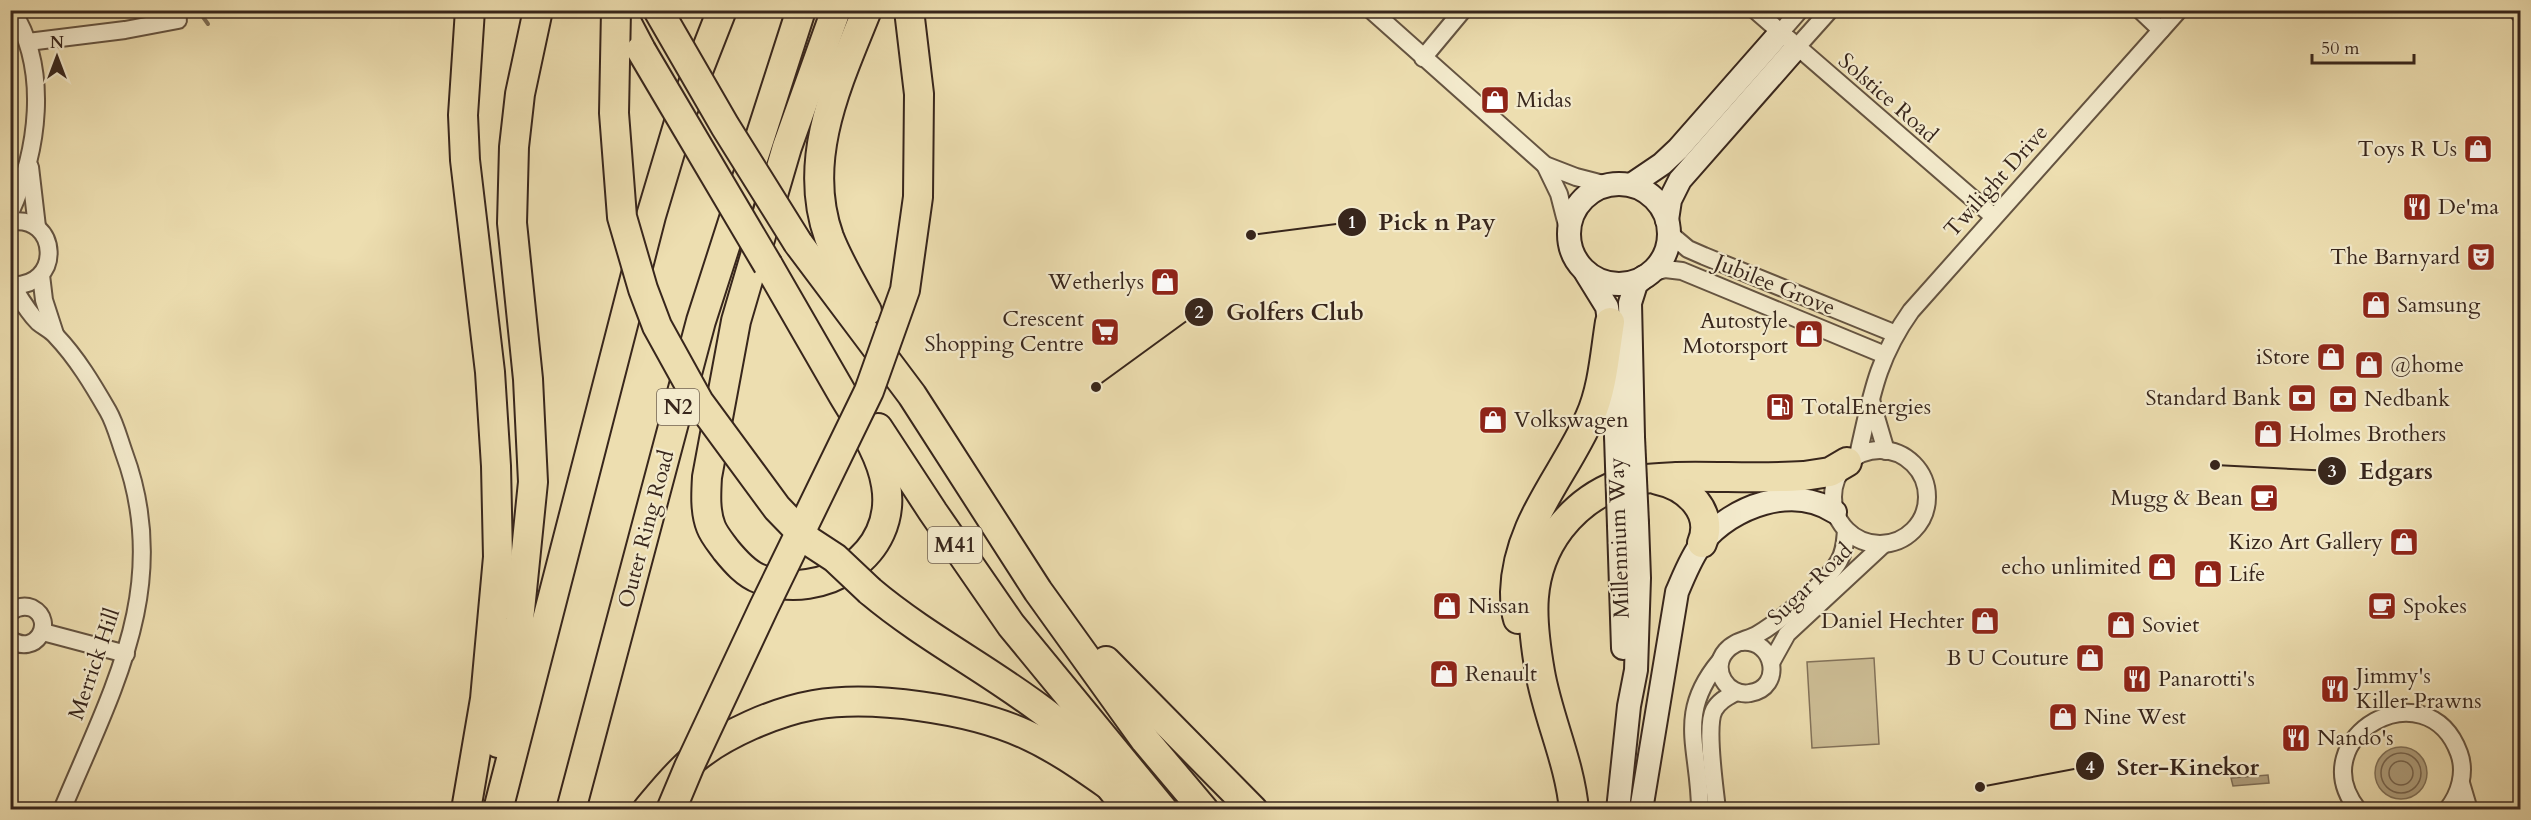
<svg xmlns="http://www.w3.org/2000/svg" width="2531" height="820" viewBox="0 0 2531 820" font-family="Cardo,serif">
<rect width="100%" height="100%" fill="#eddeb0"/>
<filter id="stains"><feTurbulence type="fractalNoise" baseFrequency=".00333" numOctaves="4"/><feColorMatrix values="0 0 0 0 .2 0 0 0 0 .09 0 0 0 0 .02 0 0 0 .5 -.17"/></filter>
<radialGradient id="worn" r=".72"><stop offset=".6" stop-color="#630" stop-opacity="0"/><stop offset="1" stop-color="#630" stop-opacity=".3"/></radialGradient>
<!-- green -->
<polygon fill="#cebf97" stroke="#83725a" stroke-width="1.5" points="1874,658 1879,744 1812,748 1807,662"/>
<!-- water -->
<g fill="#af9f7e" stroke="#7f6f57" stroke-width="1.5">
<circle cx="2401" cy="773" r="26"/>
<polygon points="2268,775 2269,783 2233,786 2231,778"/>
</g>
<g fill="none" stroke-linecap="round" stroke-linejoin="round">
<!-- shore -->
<g stroke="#74624d" stroke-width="1.5">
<circle cx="2401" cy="773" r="20"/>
<circle cx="2401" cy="773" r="12"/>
</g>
<!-- stream -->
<polyline stroke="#7f6f57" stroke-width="4" points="198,10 208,24"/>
<!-- street casing -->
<g stroke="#655441" stroke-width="20">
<g id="street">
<polyline points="1371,10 1545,165 1576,177 1607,185"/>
<polyline points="1755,10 1994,217"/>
<polyline points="2140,10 2161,30"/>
<polyline points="2517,10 2520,14"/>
<polyline points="1780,33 1800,10"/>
<polyline points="28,42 125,30 178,20"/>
<polyline points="1796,48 1830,10"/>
<polyline points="1423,58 1463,10"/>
<polyline points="1545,165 1559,194 1569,233"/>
<polyline points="30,167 37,227"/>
<path d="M 10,213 C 38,152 50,70 12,10"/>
<path d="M 10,222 C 59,213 64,289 10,285"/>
<polyline points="1669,233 1688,249 1704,256 1896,334"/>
<polyline points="1647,274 1665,269 1682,271 1885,355"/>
<polyline points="41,275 44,300 55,334"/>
<path d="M 12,285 C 20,298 27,311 38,322 C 44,327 51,330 56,336 C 77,358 93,385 108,411 C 115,423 119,439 124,453 C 173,585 112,690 62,810"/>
<polyline points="1871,400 1886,451"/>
<circle cx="1880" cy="497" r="47"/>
<path d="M 1858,455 C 1871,399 1876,360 1911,311 L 2179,10"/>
<path d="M 10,612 C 17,607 24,605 32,608 C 57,621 35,658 10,639"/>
<polyline points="43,632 126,654"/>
<path d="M 1742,642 C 1775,639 1784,688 1750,693 C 1727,697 1710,669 1726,651 C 1734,641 1748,640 1758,634 C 1779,622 1827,582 1839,561 C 1845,551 1845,541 1846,530"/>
<polyline points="1772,661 1787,634 1884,544"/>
<polyline points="2461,783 2469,810"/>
<path d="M 1700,810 C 1700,748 1675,715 1720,661"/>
<path d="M 1717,810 C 1715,788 1705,727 1714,710 C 1719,701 1727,697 1736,692"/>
<path d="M 2358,810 C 2300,737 2427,666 2459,753 C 2466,772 2460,794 2447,810"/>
</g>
</g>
<!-- secondary casing -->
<g stroke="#38261c" stroke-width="26">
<g id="secondary">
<circle cx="1619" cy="234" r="50"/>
<polyline points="1631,185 1662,164 1678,149 1780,33"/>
<polyline points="1667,220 1670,200 1680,180 1796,48"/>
<polyline points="1586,273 1607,307 1615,363 1616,436"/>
<polyline points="1633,437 1630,303 1636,284 1644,277"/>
<polyline points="1619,526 1623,648"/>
<polyline points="1618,810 1629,706 1636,670 1639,578 1637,523"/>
<path d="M 1641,810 L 1677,592 C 1684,576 1691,557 1702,543 C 1732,506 1793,484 1835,512"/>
</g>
</g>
<!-- highway casing -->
<g stroke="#38261c" stroke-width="32">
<g id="highway">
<polyline points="620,10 641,50"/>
<polyline points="798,243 912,395 1038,591 1145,740 1204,810"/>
<path d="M 768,265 C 793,308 818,351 843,395 C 859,422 881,453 886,485 C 898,555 823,602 760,579 C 746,574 735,561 726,550 C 721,543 714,535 711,527 C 705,512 706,494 707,477 L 736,321 L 787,147 L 836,10"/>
<path d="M 867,311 C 854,287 839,263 829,237 C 801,159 838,82 867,10"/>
<polyline points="878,428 933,512 1011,625 1163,810"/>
<path d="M 1658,480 C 1687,486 1715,512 1702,543"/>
<path d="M 870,591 C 927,639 994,672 1052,718 C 1083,744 1102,781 1130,810"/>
<path d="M 1518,619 C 1515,610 1515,601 1515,592 C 1517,523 1564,476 1590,417 C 1603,388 1605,353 1610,322"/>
<polyline points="1106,661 1253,810"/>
<polyline points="498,743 519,620 533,482 528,379 512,223 514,147 520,94 538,10"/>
<polyline points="466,810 485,699 498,557 496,466 490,372 465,160 463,115 470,10"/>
<polyline points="498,810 651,216 682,112 722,10"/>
<polyline points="571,810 701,321 801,10"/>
<path d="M 647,810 C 662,792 676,774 694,759 C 724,734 775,712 814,705 C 873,695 970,709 1025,734 C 1054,747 1080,765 1107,784"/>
<path d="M 1574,810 C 1570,763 1548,718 1540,672 C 1531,620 1526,573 1560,528 C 1575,509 1594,494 1617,485 C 1635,478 1657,478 1676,477 C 1719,476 1762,479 1804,476 L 1830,472 L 1847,462"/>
</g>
</g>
<!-- street -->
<use href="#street" stroke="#f3eacc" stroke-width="16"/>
<!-- secondary -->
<use href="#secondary" stroke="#f3eacc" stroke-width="22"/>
<!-- highway -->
<use href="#highway" stroke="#eddeb0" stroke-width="28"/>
<!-- secondary-bridge casing -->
<g stroke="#38261c" stroke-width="26" stroke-linecap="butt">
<g id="secondary-bridge">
<polyline points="1616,436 1619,526"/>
<polyline points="1633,437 1637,523"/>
</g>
</g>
<!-- highway-bridge casing -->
<g stroke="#38261c" stroke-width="32" stroke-linecap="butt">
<g id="highway-bridge">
<polyline points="616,10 614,113 622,217 643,289 657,326 699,402 777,508 809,541 835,558 870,591"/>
<polyline points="658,10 725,126 798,243"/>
<polyline points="641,50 768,265"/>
<polyline points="671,810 689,767 764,607 869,391 905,290 918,197 919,94 909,10"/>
</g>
</g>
<!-- secondary-bridge -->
<use href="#secondary-bridge" stroke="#f3eacc" stroke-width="22"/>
<!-- highway-bridge -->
<use href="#highway-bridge" stroke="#eddeb0" stroke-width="28"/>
</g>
<!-- icons -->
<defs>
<g id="shop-square" transform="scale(1.5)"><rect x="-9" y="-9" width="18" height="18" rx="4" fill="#8f2418" stroke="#f3eacc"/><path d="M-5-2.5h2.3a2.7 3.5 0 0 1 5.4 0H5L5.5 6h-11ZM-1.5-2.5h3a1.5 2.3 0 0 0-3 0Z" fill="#fff"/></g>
<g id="restaurant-square" transform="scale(1.5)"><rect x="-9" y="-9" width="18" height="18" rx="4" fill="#8f2418" stroke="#f3eacc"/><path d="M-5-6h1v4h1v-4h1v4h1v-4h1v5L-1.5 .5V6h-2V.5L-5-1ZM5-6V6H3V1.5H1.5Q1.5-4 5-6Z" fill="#fff"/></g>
<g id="theatre-square" transform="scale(1.5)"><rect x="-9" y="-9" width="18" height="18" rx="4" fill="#8f2418" stroke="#f3eacc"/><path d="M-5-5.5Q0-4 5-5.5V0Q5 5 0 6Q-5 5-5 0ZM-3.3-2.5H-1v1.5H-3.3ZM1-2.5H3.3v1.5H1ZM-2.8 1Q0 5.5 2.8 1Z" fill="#fff"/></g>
<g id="supermarket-square" transform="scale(1.5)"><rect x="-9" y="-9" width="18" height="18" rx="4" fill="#8f2418" stroke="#f3eacc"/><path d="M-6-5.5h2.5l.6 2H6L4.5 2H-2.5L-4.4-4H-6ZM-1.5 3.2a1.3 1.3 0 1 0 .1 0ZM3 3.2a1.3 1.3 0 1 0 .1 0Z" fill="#fff"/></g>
<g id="bank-square" transform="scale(1.5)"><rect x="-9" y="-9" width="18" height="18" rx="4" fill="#8f2418" stroke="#f3eacc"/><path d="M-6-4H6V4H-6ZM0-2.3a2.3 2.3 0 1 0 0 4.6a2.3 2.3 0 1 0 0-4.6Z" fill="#fff"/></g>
<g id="fuel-square" transform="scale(1.5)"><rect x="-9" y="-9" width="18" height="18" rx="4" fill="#8f2418" stroke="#f3eacc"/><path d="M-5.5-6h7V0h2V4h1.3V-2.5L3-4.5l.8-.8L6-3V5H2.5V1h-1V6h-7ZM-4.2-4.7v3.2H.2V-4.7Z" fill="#fff"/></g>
<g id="cafe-square" transform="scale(1.5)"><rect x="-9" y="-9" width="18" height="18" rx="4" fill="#8f2418" stroke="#f3eacc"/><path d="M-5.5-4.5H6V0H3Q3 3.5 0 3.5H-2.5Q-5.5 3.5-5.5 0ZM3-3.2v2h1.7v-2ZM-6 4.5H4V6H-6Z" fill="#fff"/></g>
</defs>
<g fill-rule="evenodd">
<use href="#shop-square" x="1495" y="100"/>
<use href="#shop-square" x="2478" y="149"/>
<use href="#restaurant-square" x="2417" y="207"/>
<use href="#theatre-square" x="2481" y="257"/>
<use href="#shop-square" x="1165" y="282"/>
<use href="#shop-square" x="2376" y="305"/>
<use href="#supermarket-square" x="1105" y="332"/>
<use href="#shop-square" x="1809" y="334"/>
<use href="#shop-square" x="2331" y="357"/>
<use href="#shop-square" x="2369" y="365"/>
<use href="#bank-square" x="2302" y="398"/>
<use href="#bank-square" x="2343" y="399"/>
<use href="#fuel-square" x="1780" y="407"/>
<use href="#shop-square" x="1493" y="420"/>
<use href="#shop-square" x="2268" y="434"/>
<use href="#cafe-square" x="2264" y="498"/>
<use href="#shop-square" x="2404" y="542"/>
<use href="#shop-square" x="2162" y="567"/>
<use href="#shop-square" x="2208" y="574"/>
<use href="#shop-square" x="1447" y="606"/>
<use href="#cafe-square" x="2382" y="606"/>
<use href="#shop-square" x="1985" y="621"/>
<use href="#shop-square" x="2121" y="625"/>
<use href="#shop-square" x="2090" y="658"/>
<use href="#shop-square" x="1444" y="674"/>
<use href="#restaurant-square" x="2137" y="679"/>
<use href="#restaurant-square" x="2335" y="689"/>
<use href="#shop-square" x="2063" y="717"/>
<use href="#restaurant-square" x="2296" y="738"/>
</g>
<g text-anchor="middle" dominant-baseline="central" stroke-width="4.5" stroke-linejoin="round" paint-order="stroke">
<!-- shield labels -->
<g fill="#f3eacc" stroke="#706151" stroke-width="1.5">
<rect x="657" y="389" width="42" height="36" rx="4.5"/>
<rect x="928" y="527" width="54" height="36" rx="4.5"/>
</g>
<g font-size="21" font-weight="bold" fill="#38261c">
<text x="678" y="407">N2</text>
<text x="955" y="545">M41</text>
</g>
<!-- street labels -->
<g font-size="22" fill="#38261c" stroke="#f3eacc">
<text transform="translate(1888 98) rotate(41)">Solstice Road</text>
<text transform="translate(1996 181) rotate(-48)">Twilight Drive</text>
<text transform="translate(1775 285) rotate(22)">Jubilee Grove</text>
<text transform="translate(646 529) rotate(-75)">Outer Ring Road</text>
<text transform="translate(1619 538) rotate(-92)">Millennium Way</text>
<text transform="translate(1810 584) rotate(-44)">Sugar Road</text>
<text transform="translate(94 664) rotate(-71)">Merrick Hill</text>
</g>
<!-- poi labels -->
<g font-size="22" fill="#38261c" stroke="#f3eacc" text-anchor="start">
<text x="1516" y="100">Midas</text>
<text x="2457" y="149" text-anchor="end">Toys R Us</text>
<text x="2438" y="207">De'ma</text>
<text x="2460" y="257" text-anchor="end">The Barnyard</text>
<text x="1144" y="282" text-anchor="end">Wetherlys</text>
<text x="2397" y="305">Samsung</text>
<text x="1084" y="319" text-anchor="end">Crescent<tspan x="1084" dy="25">Shopping Centre</tspan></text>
<text x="1788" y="321" text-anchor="end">Autostyle<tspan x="1788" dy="25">Motorsport</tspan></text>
<text x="2310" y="357" text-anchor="end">iStore</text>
<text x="2390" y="365">@home</text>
<text x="2281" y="398" text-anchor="end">Standard Bank</text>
<text x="2364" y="399">Nedbank</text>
<text x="1801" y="407">TotalEnergies</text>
<text x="1514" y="420">Volkswagen</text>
<text x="2289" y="434">Holmes Brothers</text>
<text x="2243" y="498" text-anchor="end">Mugg &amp; Bean</text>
<text x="2383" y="542" text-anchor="end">Kizo Art Gallery</text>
<text x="2141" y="567" text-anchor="end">echo unlimited</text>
<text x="2229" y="574">Life</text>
<text x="1468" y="606">Nissan</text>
<text x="2403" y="606">Spokes</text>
<text x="1964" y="621" text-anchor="end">Daniel Hechter</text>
<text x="2142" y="625">Soviet</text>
<text x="2069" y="658" text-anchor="end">B U Couture</text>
<text x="1465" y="674">Renault</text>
<text x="2356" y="676">Jimmy's<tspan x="2356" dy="25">Killer Prawns</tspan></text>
<text x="2158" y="679">Panarotti's</text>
<text x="2084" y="717">Nine West</text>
<text x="2317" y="738">Nando's</text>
</g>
</g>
<!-- callouts -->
<path fill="none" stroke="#38261c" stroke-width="2" d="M1251 235L1352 222M1096 387L1199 312M2215 465L2332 471M1980 787L2090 766"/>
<g fill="#38261c" stroke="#f3eacc" stroke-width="2">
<circle cx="1251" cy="235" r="6"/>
<circle cx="1096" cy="387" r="6"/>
<circle cx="2215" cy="465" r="6"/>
<circle cx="1980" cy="787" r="6"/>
<circle cx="1352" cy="222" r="15"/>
<circle cx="1199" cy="312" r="15"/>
<circle cx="2332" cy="471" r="15"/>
<circle cx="2090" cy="766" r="15"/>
</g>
<g font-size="18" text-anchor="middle" font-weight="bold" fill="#fff">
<text x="1352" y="228">1</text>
<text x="1199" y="318">2</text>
<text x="2332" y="477">3</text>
<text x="2090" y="773">4</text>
</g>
<g font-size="24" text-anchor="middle" font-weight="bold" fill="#38261c" stroke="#f3eacc" stroke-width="4.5" stroke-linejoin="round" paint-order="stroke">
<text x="1437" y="230">Pick n Pay</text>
<text x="1295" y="320">Golfers Club</text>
<text x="2396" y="479">Edgars</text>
<text x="2188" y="775">Ster-Kinekor</text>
</g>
<!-- margin -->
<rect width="2531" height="820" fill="none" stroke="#eddeb0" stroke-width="36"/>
<rect x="12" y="12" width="2507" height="796" fill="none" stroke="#38261c" stroke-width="3"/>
<rect x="18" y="18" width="2495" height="784" fill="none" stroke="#38261c" stroke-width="1.5"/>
<!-- north arrow -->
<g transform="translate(57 57)" stroke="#f3eacc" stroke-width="4.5" paint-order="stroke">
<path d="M0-4.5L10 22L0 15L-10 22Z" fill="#38261c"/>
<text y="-9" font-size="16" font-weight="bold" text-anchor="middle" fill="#38261c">N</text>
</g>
<!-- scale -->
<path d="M2312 54v9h102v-9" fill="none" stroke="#38261c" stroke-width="3"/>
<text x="2321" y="54" font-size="18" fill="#38261c" stroke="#f3eacc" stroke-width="4.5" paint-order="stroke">50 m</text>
<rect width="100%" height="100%" filter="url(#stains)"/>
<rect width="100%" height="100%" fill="url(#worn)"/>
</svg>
